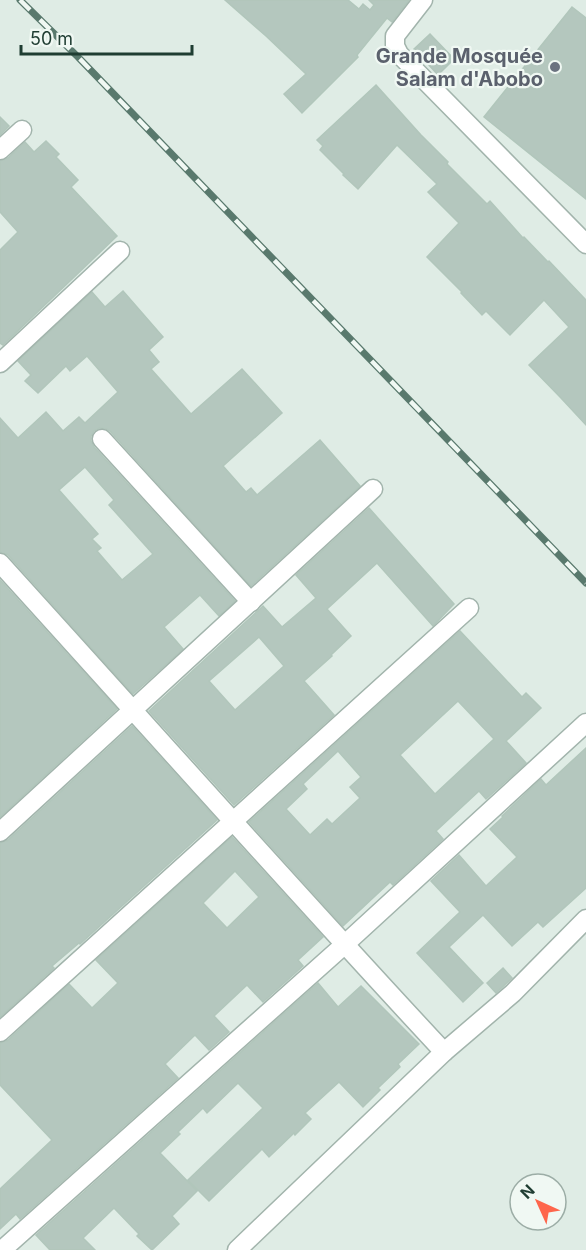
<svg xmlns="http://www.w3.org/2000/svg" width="586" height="1250" viewBox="0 0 586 1250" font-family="Inter,sans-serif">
<rect width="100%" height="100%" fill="#dfece5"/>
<!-- building -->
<g fill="#b4c7be" stroke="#b1c6bb" stroke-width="1.5" fill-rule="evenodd">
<polygon points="225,0 348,0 359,9 363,4 370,10 374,5 369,0 409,0 392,22 387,18 357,55 358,57 302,113 284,94 306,74 266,36"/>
<polygon points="572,7 586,18 586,199 484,117"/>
<polygon points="430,34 454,59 438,75 414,49"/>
<polygon points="376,85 421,135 448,162 447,164 487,204 490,201 523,238 524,237 548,262 549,261 586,300 586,425 561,398 529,365 569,327 544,300 510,335 486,311 482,315 461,293 462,292 427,257 459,223 428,192 437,184 397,145 358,189 343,175 344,174 320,150 323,146 317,140"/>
<polygon points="0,117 9,126 0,135"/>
<polygon points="46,141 59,154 56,157 78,180 71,187 117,236 3,345 0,343 0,250 18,232 0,212 0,161 8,158 25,142 34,152"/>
<path d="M 123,291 L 163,337 L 149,350 L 159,362 L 151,369 L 191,414 L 242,369 L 282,413 L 223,466 L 246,492 L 251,488 L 257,495 L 320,440 L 360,486 L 251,586 L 110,431 L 106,429 L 100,428 L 94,431 L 91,436 L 91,441 L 94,447 L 235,601 L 219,616 L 200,595 L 164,627 L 183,649 L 133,694 L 8,555 L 0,552 L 0,418 L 18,438 L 46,412 L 63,431 L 79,417 L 85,423 L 118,392 L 87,356 L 70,371 L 66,366 L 38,393 L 25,381 L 31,375 L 18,361 L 92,292 L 105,307 ZM 85,467 L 114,500 L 109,505 L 153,554 L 122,580 L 97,551 L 101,548 L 92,539 L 98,534 L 59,490 Z"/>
<path d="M 369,508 L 454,604 L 433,626 L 377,563 L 327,609 L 351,636 L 331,655 L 332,656 L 304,681 L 334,715 L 234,805 L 149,711 L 263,606 L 282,627 L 316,598 L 296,575 ZM 259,637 L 284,666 L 235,710 L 209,681 Z"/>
<polygon points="0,580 117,709 0,817"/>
<path d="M 460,631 L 522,697 L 526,693 L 541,708 L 506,741 L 526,763 L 486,799 L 479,791 L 436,831 L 443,839 L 393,885 L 390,882 L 343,926 L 249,822 ZM 458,701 L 494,739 L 435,794 L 400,755 ZM 338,751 L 361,777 L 350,787 L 360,798 L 332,824 L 327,819 L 310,835 L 286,809 L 307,789 L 303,784 Z"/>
<polygon points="132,726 217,820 80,944 79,943 52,966 54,968 0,1017 0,843 8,840"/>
<polygon points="586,748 586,888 543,927 538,922 512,946 483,915 449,947 483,983 463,1002 417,953 460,912 431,881 459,855 486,886 517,857 490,829 503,817 502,816 541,779 546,785"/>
<path d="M 232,837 L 323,937 L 298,960 L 303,966 L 263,1002 L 247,985 L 214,1016 L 229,1032 L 209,1050 L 195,1035 L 165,1064 L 178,1078 L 20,1219 L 16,1214 L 0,1229 L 0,1189 L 52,1140 L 0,1085 L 0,1043 L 8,1040 L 69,984 L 92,1008 L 118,983 L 96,960 ZM 235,871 L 259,897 L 227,928 L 203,903 Z"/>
<polygon points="503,968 512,978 496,993 487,983"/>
<polygon points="318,983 338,1007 361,986 419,1044 398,1064 400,1067 378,1088 380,1090 363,1107 339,1082 305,1113 311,1119 295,1135 294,1133 269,1157 262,1149 209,1201 188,1180 263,1108 238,1083 207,1113 203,1108 178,1132 180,1134 160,1153 197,1191 172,1216 179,1224 152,1250 137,1236 139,1234 114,1208 83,1238 95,1250 50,1250 36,1235"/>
</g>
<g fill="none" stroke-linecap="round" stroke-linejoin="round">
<!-- minor casing -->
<g stroke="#a2b4ac" stroke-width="21">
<g id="minor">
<polyline points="423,0 395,36 395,46 399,54 586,244"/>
<polyline points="0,150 22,130"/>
<polyline points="0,363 120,251"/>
<polyline points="102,439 251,602"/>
<path d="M 0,563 C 148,726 294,891 444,1052"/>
<polyline points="0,832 373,489"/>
<polyline points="0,1032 469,608"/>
<polyline points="2,1250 344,945 586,723"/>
<polyline points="237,1250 444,1052 513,993 586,919"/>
</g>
</g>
<!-- minor -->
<use href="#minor" stroke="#fff" stroke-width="18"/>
<!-- rail casing -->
<g stroke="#59796d" stroke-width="7">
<polyline id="rail" points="20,0 78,57 586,583"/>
</g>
<!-- rail -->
<use href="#rail" stroke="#f0f8f3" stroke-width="4.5" stroke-dasharray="14" stroke-linecap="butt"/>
</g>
<!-- markers -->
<circle fill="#6b7280" stroke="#f0f8f3" stroke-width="2" cx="555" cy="67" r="6"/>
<g text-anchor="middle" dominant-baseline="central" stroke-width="4.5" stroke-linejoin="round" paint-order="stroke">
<!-- worship labels -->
<g font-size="20" font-weight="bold" fill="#5b616d" stroke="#f0f8f3" text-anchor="end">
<text x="543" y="56">Grande Mosquée<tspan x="543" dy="23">Salam d'Abobo</tspan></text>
</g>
</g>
<!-- north arrow -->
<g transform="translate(538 1202) rotate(315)"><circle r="28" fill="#f0f8f3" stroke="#9cada6" stroke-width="1.5"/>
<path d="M0-4.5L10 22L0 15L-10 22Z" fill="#fe664c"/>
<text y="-9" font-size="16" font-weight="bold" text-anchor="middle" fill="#1f3d32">N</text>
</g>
<!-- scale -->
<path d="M21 45v9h171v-9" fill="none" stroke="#1f3d32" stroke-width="3"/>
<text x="30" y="45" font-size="18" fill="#1f3d32" stroke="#f0f8f3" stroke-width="4.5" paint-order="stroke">50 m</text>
</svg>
